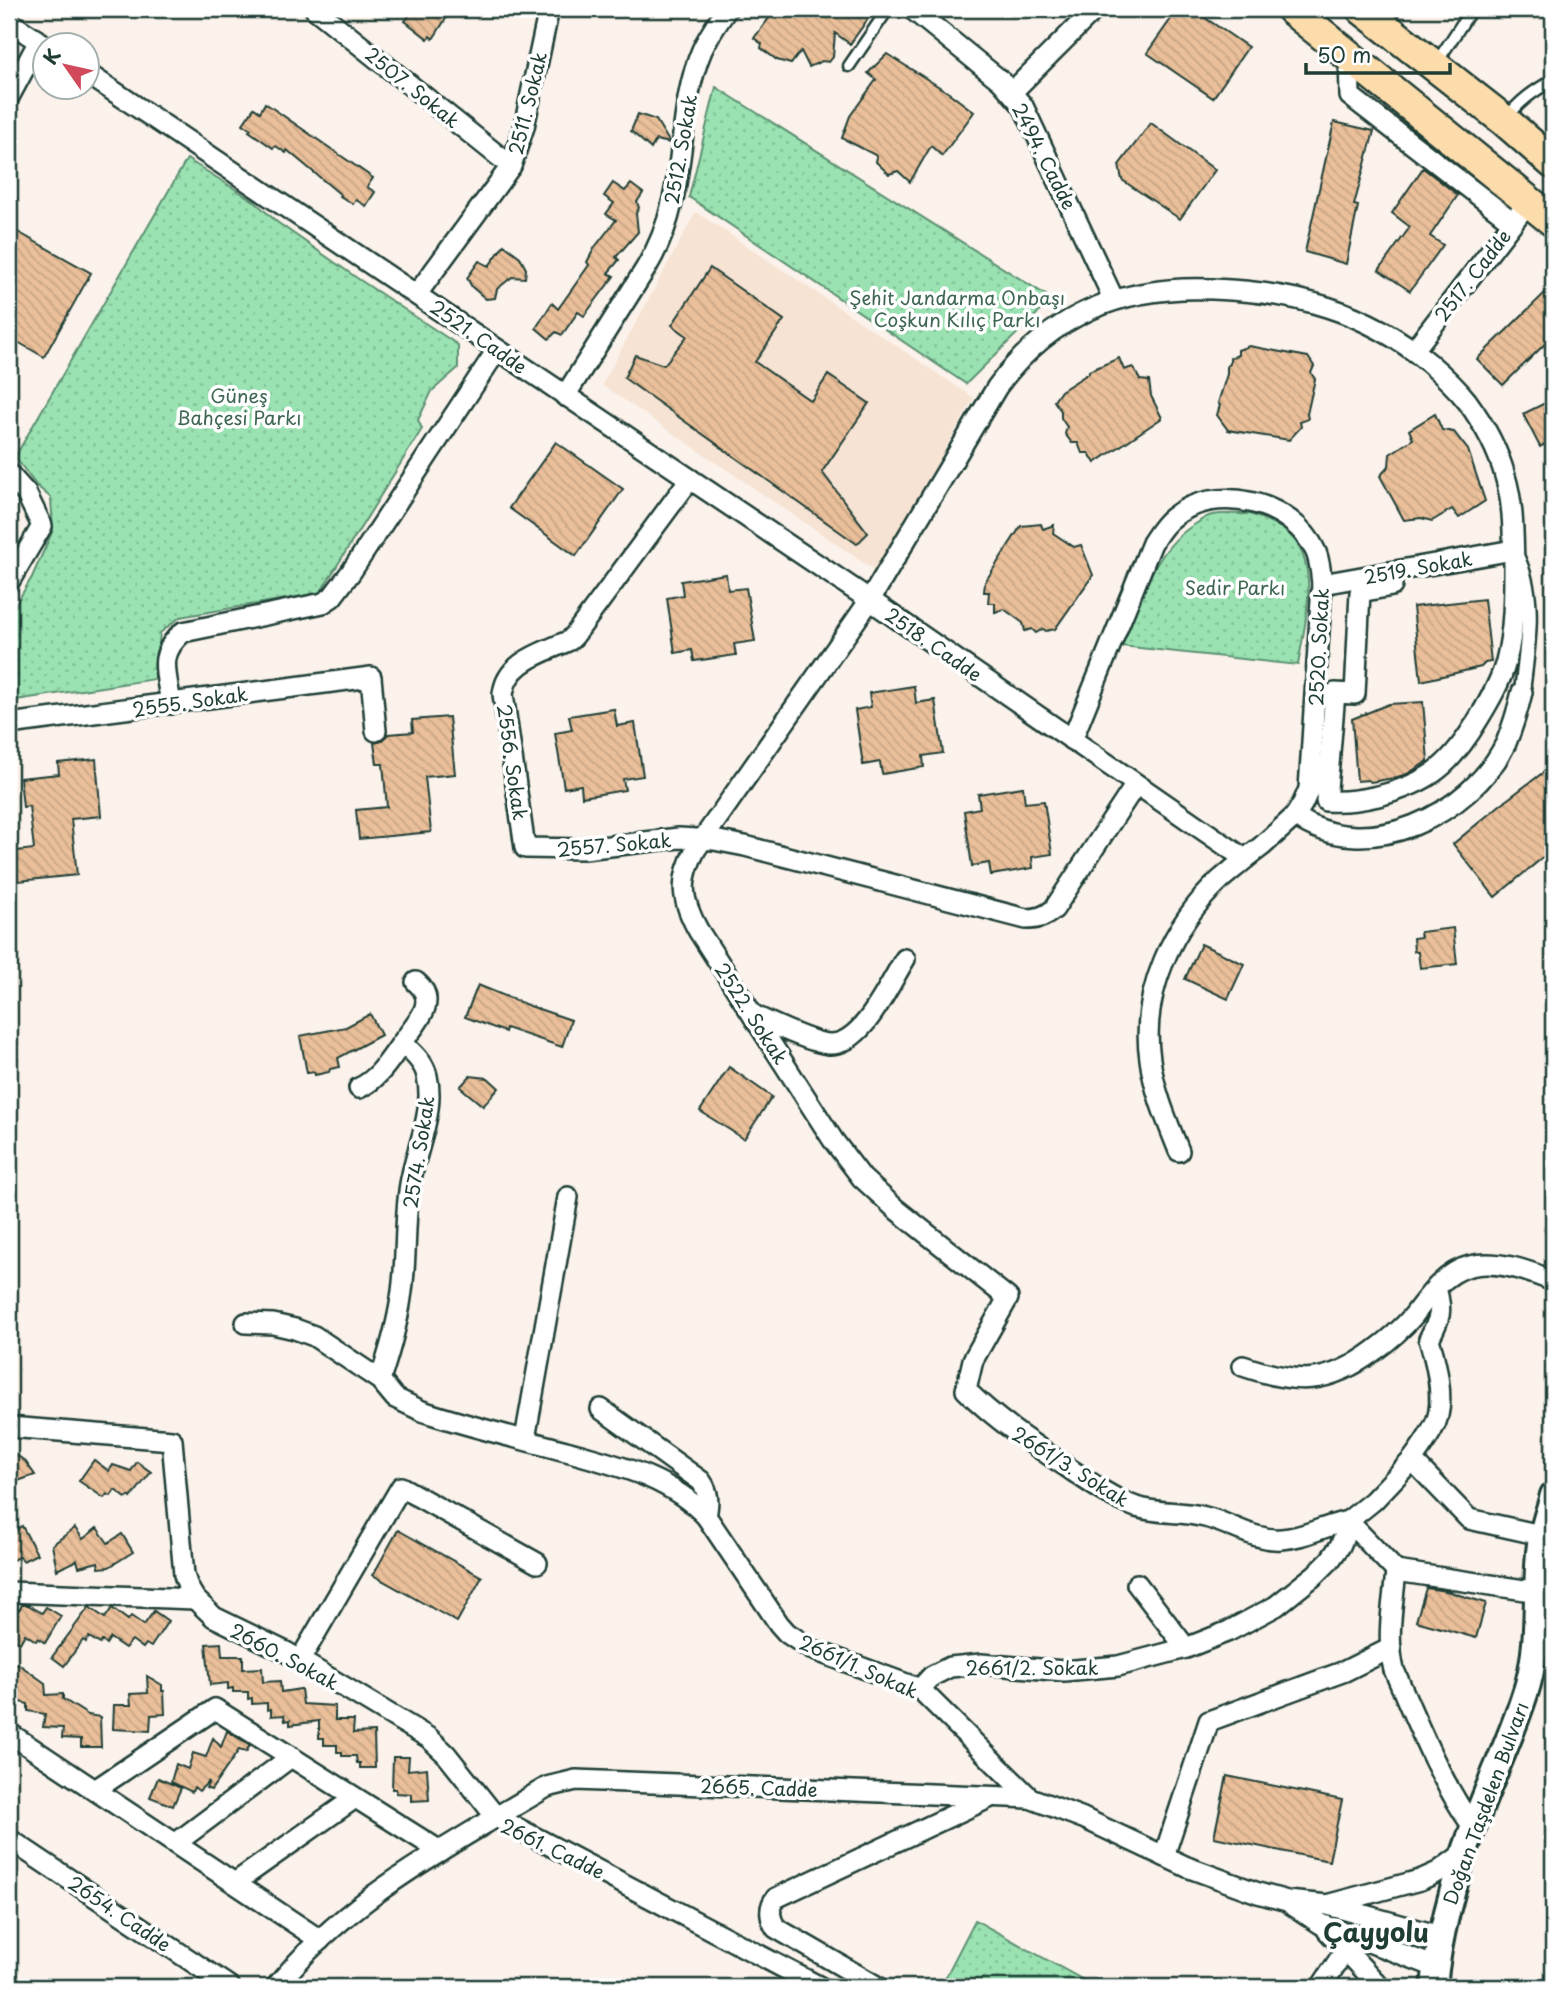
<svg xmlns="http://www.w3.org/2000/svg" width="1562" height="1996" viewBox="0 0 1562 1996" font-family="'Playpen Sans',sans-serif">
<defs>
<pattern id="green-dots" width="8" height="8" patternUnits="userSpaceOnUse" patternTransform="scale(1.75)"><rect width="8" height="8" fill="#9ae2b1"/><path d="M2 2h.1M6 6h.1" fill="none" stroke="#84c399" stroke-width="1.8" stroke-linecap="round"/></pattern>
<pattern id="building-back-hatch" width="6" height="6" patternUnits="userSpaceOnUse" patternTransform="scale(1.75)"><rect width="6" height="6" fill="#eabf9a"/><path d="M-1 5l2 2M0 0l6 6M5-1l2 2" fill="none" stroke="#c8a585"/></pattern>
</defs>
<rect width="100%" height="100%" fill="#fbf2eb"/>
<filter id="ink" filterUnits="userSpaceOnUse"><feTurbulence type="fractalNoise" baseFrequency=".0143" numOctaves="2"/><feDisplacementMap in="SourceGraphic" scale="14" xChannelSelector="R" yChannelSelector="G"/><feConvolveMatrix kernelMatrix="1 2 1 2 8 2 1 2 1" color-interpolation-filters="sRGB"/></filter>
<g filter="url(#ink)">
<!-- built -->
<polygon fill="#f6e3d3" points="696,212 974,398 876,571 602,385"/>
<!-- green -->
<g fill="url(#green-dots)" stroke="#5c9072" stroke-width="2">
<polygon points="716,87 1052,299 966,384 689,197"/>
<polygon points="187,159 254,201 277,222 357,278 458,345 458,368 432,391 418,420 422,429 320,593 180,617 160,633 155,679 9,701 9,616 32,577 53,530 51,498 36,485 15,457"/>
<path d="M 1250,514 C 1263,519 1278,524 1289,534 C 1322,564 1304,628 1298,665 L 1120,646 C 1139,603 1154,547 1197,523 C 1201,520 1207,516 1212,515 C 1223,513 1238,514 1250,514 Z"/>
<polygon points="975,1920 1096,1987 943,1987 941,1986"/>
</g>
<!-- building -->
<g fill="url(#building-back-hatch)" stroke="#1f3d34" stroke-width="2">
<polygon points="414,9 452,9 433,39 430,36 428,39 405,21"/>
<polygon points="776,9 875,9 850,44 835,33 833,57 829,62 822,61 809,67 801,51 791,64 777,60 761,48 762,44 754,38"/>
<polygon points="1178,9 1192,9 1248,47 1213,98 1147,53"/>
<polygon points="887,54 949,93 974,112 942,156 931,146 910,182 898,171 889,174 876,162 877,156 842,138 850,116 876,80 868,73"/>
<polygon points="265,103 373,178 367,187 375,192 366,206 356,200 353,204 340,196 341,195 287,150 286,153 276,146 273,148 249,131 251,129 243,124 254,108 260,112"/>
<polygon points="638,114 656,120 670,143 656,140 651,149 631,131"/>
<polygon points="1334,122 1374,131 1354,205 1358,206 1346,264 1305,252"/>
<polygon points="1151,123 1215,170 1180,219 1122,180 1119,165"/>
<polygon points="1423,168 1458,195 1430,236 1443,245 1410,291 1379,270 1410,227 1392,213"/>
<polygon points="613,183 625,191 631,184 643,193 637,202 639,208 636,213 638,232 616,257 619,260 608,273 614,276 584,316 578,312 562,335 556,332 549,339 536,328 552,303 558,309 589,265 587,262 595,247 616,220 606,214 614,203 604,196"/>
<polygon points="9,227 91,273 44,357 9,337"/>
<polygon points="504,245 520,257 526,269 525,278 512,277 497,289 495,298 486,299 472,287 467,278 479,261 489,266"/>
<polygon points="710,268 784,320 755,362 811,401 828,375 869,403 822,472 868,533 857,544 624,378 635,355 664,365 687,336 672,325"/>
<polygon points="1553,285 1553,336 1503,385 1477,359"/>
<polygon points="1249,346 1308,357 1314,366 1311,373 1315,379 1307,414 1308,419 1300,422 1301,427 1289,440 1228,430 1217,415 1220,405 1218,403 1227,374 1227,366 1230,364 1230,358 1238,355 1238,350"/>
<polygon points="1119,358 1124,370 1133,367 1140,380 1149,381 1151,396 1162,418 1095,463 1089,453 1082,453 1078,443 1072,443 1065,434 1067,427 1061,418 1061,411 1054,401 1061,391 1089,373 1089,371"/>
<polygon points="1553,399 1553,440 1540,447 1523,414"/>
<polygon points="1435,414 1442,430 1454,432 1468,450 1485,501 1459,518 1452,509 1432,521 1421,518 1404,520 1380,476 1389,466 1390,454 1413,439 1409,430"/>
<polygon points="556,442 623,489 576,556 509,508"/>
<polygon points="1041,524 1043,529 1054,525 1053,533 1074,547 1081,545 1093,575 1055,629 1046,631 1043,629 1036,633 1032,629 1025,631 1023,623 1004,609 995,612 995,603 988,603 989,592 984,592 985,582 1021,526"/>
<polygon points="726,574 728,590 746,588 755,641 734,644 736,655 694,661 692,650 675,653 667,598 683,595 681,581"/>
<polygon points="1484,599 1491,662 1485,663 1481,667 1421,681 1413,607"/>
<polygon points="914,686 916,703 935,700 943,753 923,756 924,767 882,774 880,762 863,765 855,710 871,707 869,693"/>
<polygon points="1423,702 1428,761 1407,774 1394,778 1371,782 1368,780 1357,781 1352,719 1389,704"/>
<polygon points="614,709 617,726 635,723 643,776 623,779 625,790 582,797 581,785 564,788 555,733 572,730 569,716"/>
<polygon points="449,717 455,774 425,777 431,832 359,839 356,810 387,807 383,764 377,764 374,743 382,741 388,734 413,732 412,720"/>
<polygon points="96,759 101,816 71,819 77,875 9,882 9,852 34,849 29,806 23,807 20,778 59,774 58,763"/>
<polygon points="1553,765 1553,849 1495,897 1453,844 1500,805"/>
<polygon points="1023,787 1025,803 1044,801 1052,854 1032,857 1033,868 991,875 989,863 972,866 964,811 980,808 978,794"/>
<polygon points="1453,928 1457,964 1420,968 1418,952 1414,951 1413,938 1421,937 1420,932"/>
<polygon points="1201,944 1244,964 1228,999 1185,979"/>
<polygon points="478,985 527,1005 571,1020 562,1047 506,1028 505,1032 465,1017"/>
<polygon points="370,1014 381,1035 338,1058 340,1067 330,1069 329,1072 315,1075 314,1072 307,1073 300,1036 346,1027"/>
<polygon points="729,1067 772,1097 744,1139 700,1111"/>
<polygon points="470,1076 488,1078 499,1088 483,1106 460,1087"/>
<polygon points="9,1450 25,1461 35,1475 9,1484"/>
<polygon points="94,1460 109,1471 113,1465 131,1471 137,1462 151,1472 131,1498 129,1496 126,1498 115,1490 111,1496 107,1494 104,1498 79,1481"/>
<polygon points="22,1526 37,1554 23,1561 20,1556 9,1562 9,1534"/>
<polygon points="75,1528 83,1539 97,1528 108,1543 122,1534 133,1552 109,1567 99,1568 98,1562 79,1567 77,1560 57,1570 52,1545"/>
<polygon points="398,1530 482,1577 457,1622 373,1575"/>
<polygon points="1426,1588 1446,1591 1486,1603 1476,1638 1416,1621"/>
<polygon points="9,1604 19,1610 22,1605 28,1605 42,1613 46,1607 61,1616 45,1643 38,1638 36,1641 25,1634 20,1643 9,1637"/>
<polygon points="89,1607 105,1618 112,1608 128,1620 131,1616 144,1625 154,1611 168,1621 151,1647 146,1644 143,1648 132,1640 125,1648 110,1638 106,1644 102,1641 100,1644 89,1637 86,1642 83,1640 64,1666 52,1657"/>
<polygon points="221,1643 222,1656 243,1656 243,1669 262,1668 263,1682 280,1681 281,1692 301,1689 303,1704 335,1706 335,1720 354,1720 353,1733 374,1732 375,1768 360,1768 360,1763 357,1763 356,1756 342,1756 342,1752 337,1752 337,1745 324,1745 324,1738 319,1738 319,1721 290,1725 290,1720 285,1721 284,1715 271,1716 271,1709 267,1710 267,1703 252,1704 252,1698 248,1699 248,1692 233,1692 233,1688 228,1689 228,1683 210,1685 206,1644"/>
<polygon points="17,1663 45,1683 46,1695 63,1694 63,1699 88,1715 100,1717 101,1747 81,1747 81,1739 62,1738 63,1728 43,1727 45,1714 28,1711 28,1704 12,1700 9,1667"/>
<polygon points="147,1676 162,1685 162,1691 164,1691 165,1714 151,1715 150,1731 113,1729 114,1705 131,1705 130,1694 148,1693"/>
<polygon points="227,1731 250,1745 246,1752 239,1750 211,1790 206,1788 209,1781 199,1791 194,1787 192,1792 171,1782 176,1764 188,1769 193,1753 206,1757 213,1738 221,1747"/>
<polygon points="393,1757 409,1757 408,1770 427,1768 429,1800 411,1801 411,1794 396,1793 396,1789 392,1789"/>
<polygon points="1227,1776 1342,1800 1329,1861 1214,1837"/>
<polygon points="158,1778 181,1788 173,1806 150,1797"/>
</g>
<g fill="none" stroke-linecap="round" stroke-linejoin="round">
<!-- service casing -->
<g stroke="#1f3d34" stroke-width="15">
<g id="service">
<polyline points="1437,62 1471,10"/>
<polyline points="849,66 888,9"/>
<path d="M 1506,119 C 1519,101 1534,91 1553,80"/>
<polyline points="1553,1227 1551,1229 1553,1232"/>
</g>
</g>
<!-- pedestrian casing -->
<g stroke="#1f3d34" stroke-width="19">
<path id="pedestrian" d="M 1516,556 C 1537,598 1527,647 1522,692"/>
</g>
<!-- minor casing -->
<g stroke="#1f3d34" stroke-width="24">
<g id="minor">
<polyline points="315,9 511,166"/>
<polyline points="912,9 1001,81 1023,106 1114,300"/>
<polyline points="9,22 46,46"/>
<polyline points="1349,56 1350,96 1513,222"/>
<path d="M 88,74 L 870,600 L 1245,859 L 1262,846 L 1295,816 C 1366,866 1471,815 1506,743 C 1513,726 1518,709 1522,692"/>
<polyline points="1012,92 1095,9"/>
<polyline points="9,97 39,41"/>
<polyline points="417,294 511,166 524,127 549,9"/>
<polyline points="1414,350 1520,213"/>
<path d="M 565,396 L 646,268 C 658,248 667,226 672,203 C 685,152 681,99 702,50 C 709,35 718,22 727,9"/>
<polyline points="9,474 26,493 42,526 9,582"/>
<path d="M 690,479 L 574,636 L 570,640 C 544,653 507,660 503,694 L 525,848 L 584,849 L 679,838 L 714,840 L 745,846 L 1026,919 C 1037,919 1045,917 1054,909 L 1136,784"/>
<path d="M 1391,572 L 1392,586 L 1360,592 L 1355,694 L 1335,693 L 1326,801 C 1343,802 1361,800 1378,796 C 1430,783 1452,764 1479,718 C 1490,700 1501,681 1506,661 C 1514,630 1514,597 1514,566 C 1513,536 1514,505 1505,476 C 1498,450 1483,423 1467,401 C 1456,387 1443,375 1429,363 C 1366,310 1294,292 1213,289 C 1124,285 1051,313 997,387 L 870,600 L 696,849 C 679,880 681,899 698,930 L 833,1140 L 862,1178 L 897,1210 L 1008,1298 L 973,1360 L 966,1390 C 996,1420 1031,1443 1067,1467 C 1089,1482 1111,1498 1136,1507 C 1159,1514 1182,1511 1205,1517 C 1230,1523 1255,1541 1281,1539 C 1305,1538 1325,1525 1348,1521 L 1396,1571 L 1538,1592"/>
<polyline points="1322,584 1513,550"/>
<path d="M 171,704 C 167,673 156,655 183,632 L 323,603 L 332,597 L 351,572 L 497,350"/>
<polyline points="9,724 371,677 376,731"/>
<path d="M 1072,740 L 1152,543 C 1158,534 1163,525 1172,518 C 1215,482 1293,501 1316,552 C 1320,562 1321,573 1322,584 L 1309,789 L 1303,803 L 1295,816"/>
<path d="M 753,1015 C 771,1023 811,1043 829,1044 C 863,1046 889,984 905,959"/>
<path d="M 359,1088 C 379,1079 390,1059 402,1043"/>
<path d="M 1179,1151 C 1167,1121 1154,1091 1150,1059 C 1140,993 1173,924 1220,880 C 1228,873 1237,866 1245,859"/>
<path d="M 246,1323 L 273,1324 L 295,1329 L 314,1336 L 380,1380 L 395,1398 L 422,1411 C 473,1428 526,1440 577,1454 C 623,1467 671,1479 706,1516 L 779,1624 L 787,1633 L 811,1649 L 920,1689 L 1030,1798 L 1083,1818 L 1187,1867 L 1258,1893 L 1287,1901 L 1328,1905 L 1440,1936"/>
<path d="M 1243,1366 C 1296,1384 1327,1386 1374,1351 C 1388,1341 1402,1329 1414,1315 C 1428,1296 1445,1272 1470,1266 C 1496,1259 1529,1271 1553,1281"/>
<path d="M 380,1380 C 389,1353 397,1326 401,1298 C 407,1263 404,1227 409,1191 C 413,1154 436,1114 427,1076 C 424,1062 412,1052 402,1043 C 415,1024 440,1002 416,982"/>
<path d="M 601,1409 L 701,1481 C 709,1492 709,1503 706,1516"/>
<polyline points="9,1427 172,1440 184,1575 188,1587 195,1599 214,1617 286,1652 429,1738 446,1754 496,1817 547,1787 576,1780 1030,1798"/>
<polyline points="525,1439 568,1197"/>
<path d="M 1412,1460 C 1421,1448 1430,1436 1436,1422 C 1445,1400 1436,1362 1429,1339 C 1440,1318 1443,1312 1436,1288"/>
<path d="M 1396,1571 C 1393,1604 1386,1638 1394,1670 C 1418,1724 1439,1779 1473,1827"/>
<polyline points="1137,1584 1186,1648"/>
<polyline points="9,1592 195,1599"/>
<polyline points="300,1660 401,1487 537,1563"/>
<polyline points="920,1689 932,1676 950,1667 981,1664 1064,1671 1118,1666 1186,1648 1229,1631 1276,1606 1315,1575 1330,1560 1340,1546 1346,1532 1348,1521 1373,1501 1412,1460 1469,1519 1541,1535"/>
<polyline points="9,1733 320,1940"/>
<polyline points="95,1790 215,1709 440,1851"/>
<polyline points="9,1839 230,1987"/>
<polyline points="176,1843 291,1757"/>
<polyline points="1164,1856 1209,1721 1345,1671 1391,1648"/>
<polyline points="236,1882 355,1798"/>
<polyline points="1291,1904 1321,1924 1436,1967"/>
<polyline points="1330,1904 1420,1880 1438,1872 1464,1853"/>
<polyline points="1327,1930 1380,1987"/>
<path d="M 276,1987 C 338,1910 413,1867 496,1817 L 820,1987"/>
<path d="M 878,1987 L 776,1928 C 770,1919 768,1907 776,1898 L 989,1798"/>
<polyline points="1321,1987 1346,1949"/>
</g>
</g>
<!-- tertiary casing -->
<g stroke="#1f3d34" stroke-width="30">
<path id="tertiary" d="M 1434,1987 C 1439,1932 1454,1880 1473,1828 C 1490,1779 1514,1733 1528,1684 C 1540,1640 1535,1596 1539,1552 C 1541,1532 1548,1514 1553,1495"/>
</g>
<!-- primary casing -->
<g stroke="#1f3d34" stroke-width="35">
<g id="primary">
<polyline points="1291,9 1553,221"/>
<polyline points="1362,9 1505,121 1553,163"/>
</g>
</g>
<!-- service -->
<use href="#service" stroke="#fff" stroke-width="10"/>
<!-- pedestrian -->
<use href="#pedestrian" stroke="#fff" stroke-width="14"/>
<!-- minor -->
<use href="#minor" stroke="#fff" stroke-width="19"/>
<!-- tertiary -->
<use href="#tertiary" stroke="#fff" stroke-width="24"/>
<!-- primary -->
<use href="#primary" stroke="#fddcac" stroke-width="30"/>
</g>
</g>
<g text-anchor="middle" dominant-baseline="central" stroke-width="7" stroke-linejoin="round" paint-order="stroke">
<!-- street labels -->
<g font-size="19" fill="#1f3d34" stroke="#fff">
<text transform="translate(413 87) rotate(39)">2507. Sokak</text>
<text transform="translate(527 103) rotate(-76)">2511. Sokak</text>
<text transform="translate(680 149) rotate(-80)">2512. Sokak</text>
<text transform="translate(1045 156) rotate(63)">2494. Cadde</text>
<text transform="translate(1472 275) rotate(-52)">2517. Cadde</text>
<text transform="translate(479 336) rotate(35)">2521. Cadde</text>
<text transform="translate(1418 567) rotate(-10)">2519. Sokak</text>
<text transform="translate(934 644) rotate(35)">2518. Cadde</text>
<text transform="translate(1318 647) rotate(-87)">2520. Sokak</text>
<text transform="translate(190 701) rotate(-8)">2555. Sokak</text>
<text transform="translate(513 762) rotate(82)">2556. Sokak</text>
<text transform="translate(614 844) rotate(-5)">2557. Sokak</text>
<text transform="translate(752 1013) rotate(57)">2522. Sokak</text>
<text transform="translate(418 1152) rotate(-81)">2574. Sokak</text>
<text transform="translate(1071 1466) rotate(32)">2661/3. Sokak</text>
<text transform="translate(285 1656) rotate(28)">2660. Sokak</text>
<text transform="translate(859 1666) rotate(24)">2661/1. Sokak</text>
<text x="1032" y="1667">2661/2. Sokak</text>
<text transform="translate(759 1787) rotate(2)">2665. Cadde</text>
<text transform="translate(1485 1803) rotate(-70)">Doğan Taşdelen Bulvarı</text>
<text transform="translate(553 1848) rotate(26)">2661. Cadde</text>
<text transform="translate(120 1913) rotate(34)">2654. Cadde</text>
</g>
<!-- park labels -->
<g font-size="19" fill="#3e6653" stroke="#fff">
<text x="957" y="297">Şehit Jandarma Onbaşı<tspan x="957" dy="22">Coşkun Kılıç Parkı</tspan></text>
<text x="239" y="395">Güneş<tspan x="239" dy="22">Bahçesi Parkı</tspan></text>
<text x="1235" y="587">Sedir Parkı</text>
</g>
<!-- district labels -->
<g font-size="26" font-weight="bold" fill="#1f3d34" stroke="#fff">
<text x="1376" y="1931">Çayyolu</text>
</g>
</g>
<!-- margin -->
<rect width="1562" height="1996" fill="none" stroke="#fff" stroke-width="35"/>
<rect x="18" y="18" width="1527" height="1961" fill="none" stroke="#1f3d34" stroke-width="2.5" filter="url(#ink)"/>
<!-- north arrow -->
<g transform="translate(66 66) rotate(304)"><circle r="33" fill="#ffffff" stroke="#a5b1ae" stroke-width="2"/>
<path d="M0-5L12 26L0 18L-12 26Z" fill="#d1495b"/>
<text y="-10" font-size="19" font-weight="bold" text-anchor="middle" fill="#1f3d34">K</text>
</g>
<!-- scale -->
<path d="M1306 63v10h144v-10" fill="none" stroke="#1f3d34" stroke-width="3.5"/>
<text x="1317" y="63" font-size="21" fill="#1f3d34" stroke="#ffffff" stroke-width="5" paint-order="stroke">50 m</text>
</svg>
